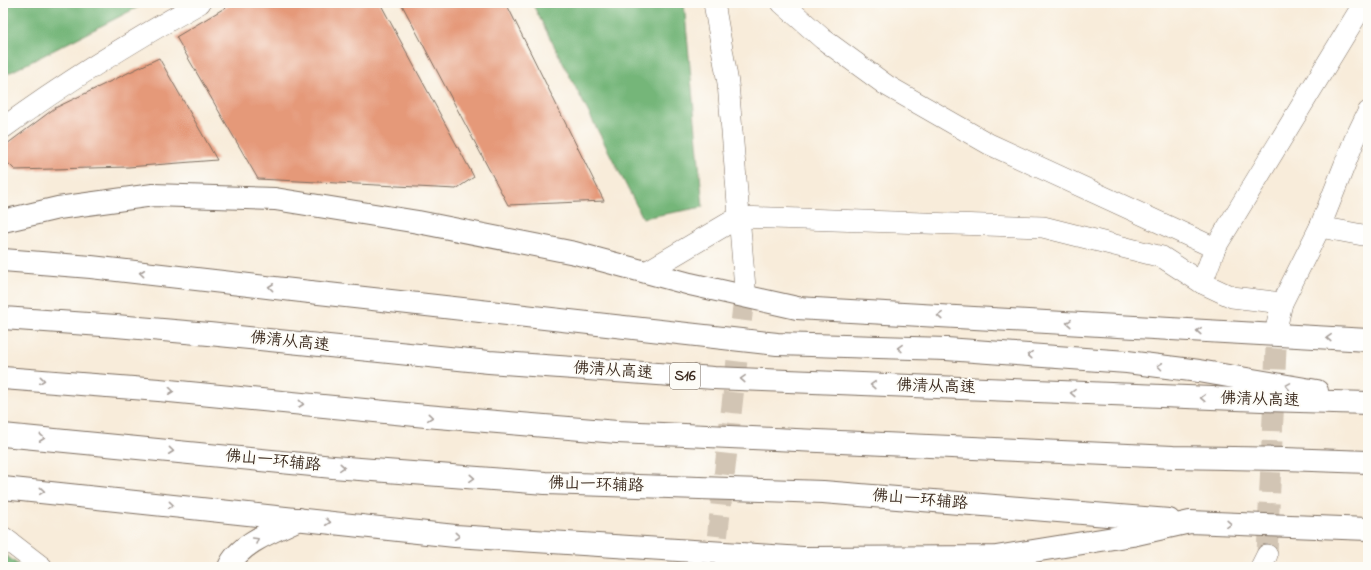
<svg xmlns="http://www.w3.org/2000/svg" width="1371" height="570" viewBox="0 0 1371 570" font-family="'Indie Flower','LXGW WenKai TC',sans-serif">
<rect width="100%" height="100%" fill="#fdfcf7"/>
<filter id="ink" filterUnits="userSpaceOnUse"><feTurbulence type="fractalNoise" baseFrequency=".025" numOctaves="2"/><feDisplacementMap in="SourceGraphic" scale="8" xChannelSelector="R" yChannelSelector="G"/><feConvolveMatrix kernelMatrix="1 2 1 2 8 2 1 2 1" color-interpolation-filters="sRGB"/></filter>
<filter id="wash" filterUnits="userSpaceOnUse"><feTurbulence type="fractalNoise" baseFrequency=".012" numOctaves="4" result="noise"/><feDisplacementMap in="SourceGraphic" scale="16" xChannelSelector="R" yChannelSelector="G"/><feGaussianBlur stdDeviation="0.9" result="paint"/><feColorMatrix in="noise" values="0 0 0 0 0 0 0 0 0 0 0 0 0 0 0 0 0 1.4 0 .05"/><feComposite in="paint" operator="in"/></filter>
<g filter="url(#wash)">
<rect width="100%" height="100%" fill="#f8ecda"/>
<!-- forest -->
<g fill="#74b679" stroke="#58704c">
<polygon points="3,3 146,3 3,76"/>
<polygon points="532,3 684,3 703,207 643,218"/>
<polygon points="3,553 21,567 3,567"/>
</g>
<g id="blocks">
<!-- building -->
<g fill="#e59979">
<polygon points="233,3 380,3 474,177 456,189 258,179 176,37"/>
<polygon points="401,3 506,3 604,201 508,205"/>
<polygon points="159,58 217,160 128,167 15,170 3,158 3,147 55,108"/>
</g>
</g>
</g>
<g filter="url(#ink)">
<use href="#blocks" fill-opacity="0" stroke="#7d6e60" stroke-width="1"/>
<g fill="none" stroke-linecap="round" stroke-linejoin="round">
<!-- minor-tunnel -->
<g stroke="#d2c5b4" stroke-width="21" stroke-dasharray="21 10" stroke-linecap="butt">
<polyline points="1267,555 1277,325"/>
<polyline points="714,567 745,288"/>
</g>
<!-- minor casing -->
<g stroke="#7d6e60" stroke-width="22">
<g id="minor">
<polyline points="714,3 728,83 745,288"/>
<polyline points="782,3 823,39 886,85 989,144 1215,248 1202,283"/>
<path d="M 3,128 C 66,82 132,41 200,3"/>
<polyline points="1320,227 1368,236"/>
<polyline points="1215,248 1364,3"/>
<polyline points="646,272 739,217 1043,227 1162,257 1202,283 1232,297 1282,303"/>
<polyline points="1277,325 1282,303 1320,227 1354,141 1368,112"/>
<polyline points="3,537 42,567"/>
<polyline points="1261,567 1267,555"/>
</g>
</g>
<!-- major casing -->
<g stroke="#7d6e60" stroke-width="24">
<g id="major">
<polyline points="3,221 58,208 153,195 275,199 418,222 575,253 690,284 797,308 1368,340"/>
<polyline points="3,260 91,267 310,292"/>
<polyline points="3,435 333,467 545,483 823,492 1169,520"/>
<polyline points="3,488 455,536 803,558 996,557 1132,535 1190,522 1368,529"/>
<path d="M 229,567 C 239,543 276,530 299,519"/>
</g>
</g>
<!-- highway casing -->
<g stroke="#7d6e60" stroke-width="24">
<g id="highway">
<polyline points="310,292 777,344 946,349 1127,362 1199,371 1317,391"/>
<polyline points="3,318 116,326 209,334 489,362 714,378 1262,400 1368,403"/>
<polyline points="3,378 159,390 426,416 617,432 1173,457 1284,459 1368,462"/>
</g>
</g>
<!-- minor -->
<use href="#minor" stroke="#fff" stroke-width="21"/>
<!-- major -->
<use href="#major" stroke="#fff" stroke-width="22"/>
<!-- highway -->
<use href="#highway" stroke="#fff" stroke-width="22"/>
</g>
<!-- one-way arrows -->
<defs><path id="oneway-chevron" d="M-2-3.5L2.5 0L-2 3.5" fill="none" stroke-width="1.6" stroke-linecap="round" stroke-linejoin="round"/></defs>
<g stroke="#a79f9a">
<use href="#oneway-chevron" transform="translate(142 273) rotate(-174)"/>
<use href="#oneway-chevron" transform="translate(271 287) rotate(-174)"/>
<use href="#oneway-chevron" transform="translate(940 316) rotate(-177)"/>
<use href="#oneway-chevron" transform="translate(1069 323) rotate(-177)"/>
<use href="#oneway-chevron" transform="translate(1199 331) rotate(-177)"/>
<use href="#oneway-chevron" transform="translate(1329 338) rotate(-177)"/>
<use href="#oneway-chevron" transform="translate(900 348) rotate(-178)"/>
<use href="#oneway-chevron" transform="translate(1030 355) rotate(-176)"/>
<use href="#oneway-chevron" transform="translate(1160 366) rotate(-173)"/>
<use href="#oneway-chevron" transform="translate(743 379) rotate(-177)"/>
<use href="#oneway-chevron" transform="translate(42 380) rotate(5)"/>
<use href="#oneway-chevron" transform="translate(873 385) rotate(-178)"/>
<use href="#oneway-chevron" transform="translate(1288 386) rotate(-171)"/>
<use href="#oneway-chevron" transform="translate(171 391) rotate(6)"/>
<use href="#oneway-chevron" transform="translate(1073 393) rotate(-178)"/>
<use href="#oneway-chevron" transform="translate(1203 398) rotate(-178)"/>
<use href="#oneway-chevron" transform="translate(301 404) rotate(6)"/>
<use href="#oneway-chevron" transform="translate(430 417) rotate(5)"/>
<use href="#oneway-chevron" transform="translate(42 438) rotate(6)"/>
<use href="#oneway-chevron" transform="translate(171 451) rotate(6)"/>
<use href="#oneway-chevron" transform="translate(342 467) rotate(4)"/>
<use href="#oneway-chevron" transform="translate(472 478) rotate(4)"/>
<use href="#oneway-chevron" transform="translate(42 491) rotate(5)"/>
<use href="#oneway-chevron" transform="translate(171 505) rotate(6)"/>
<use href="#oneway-chevron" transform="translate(328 522) rotate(6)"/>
<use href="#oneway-chevron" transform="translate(1229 524) rotate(2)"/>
<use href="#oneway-chevron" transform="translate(457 536) rotate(5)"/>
<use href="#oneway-chevron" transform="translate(256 540) rotate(-30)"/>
</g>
</g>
<g text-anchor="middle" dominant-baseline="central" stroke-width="4" stroke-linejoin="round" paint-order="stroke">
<!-- shield labels -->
<rect fill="#fdfcf7" stroke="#75695f" stroke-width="1" x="670" y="363" width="30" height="26" rx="3"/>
<g font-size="15" font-weight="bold" fill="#3b2a1e">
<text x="685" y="376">S16</text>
</g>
<!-- street labels -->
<g font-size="16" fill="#3b2a1e" stroke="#fdfcf7">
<text transform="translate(290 342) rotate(6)">佛清从高速</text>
<text transform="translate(613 371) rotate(4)">佛清从高速</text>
<text transform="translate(936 387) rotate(2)">佛清从高速</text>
<text transform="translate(1260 400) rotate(2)">佛清从高速</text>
<text transform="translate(273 461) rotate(6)">佛山一环辅路</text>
<text transform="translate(596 485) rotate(2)">佛山一环辅路</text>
<text transform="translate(920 500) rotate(5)">佛山一环辅路</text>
</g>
</g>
<!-- margin -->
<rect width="1371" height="570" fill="none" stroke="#fdfcf7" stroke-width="16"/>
</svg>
